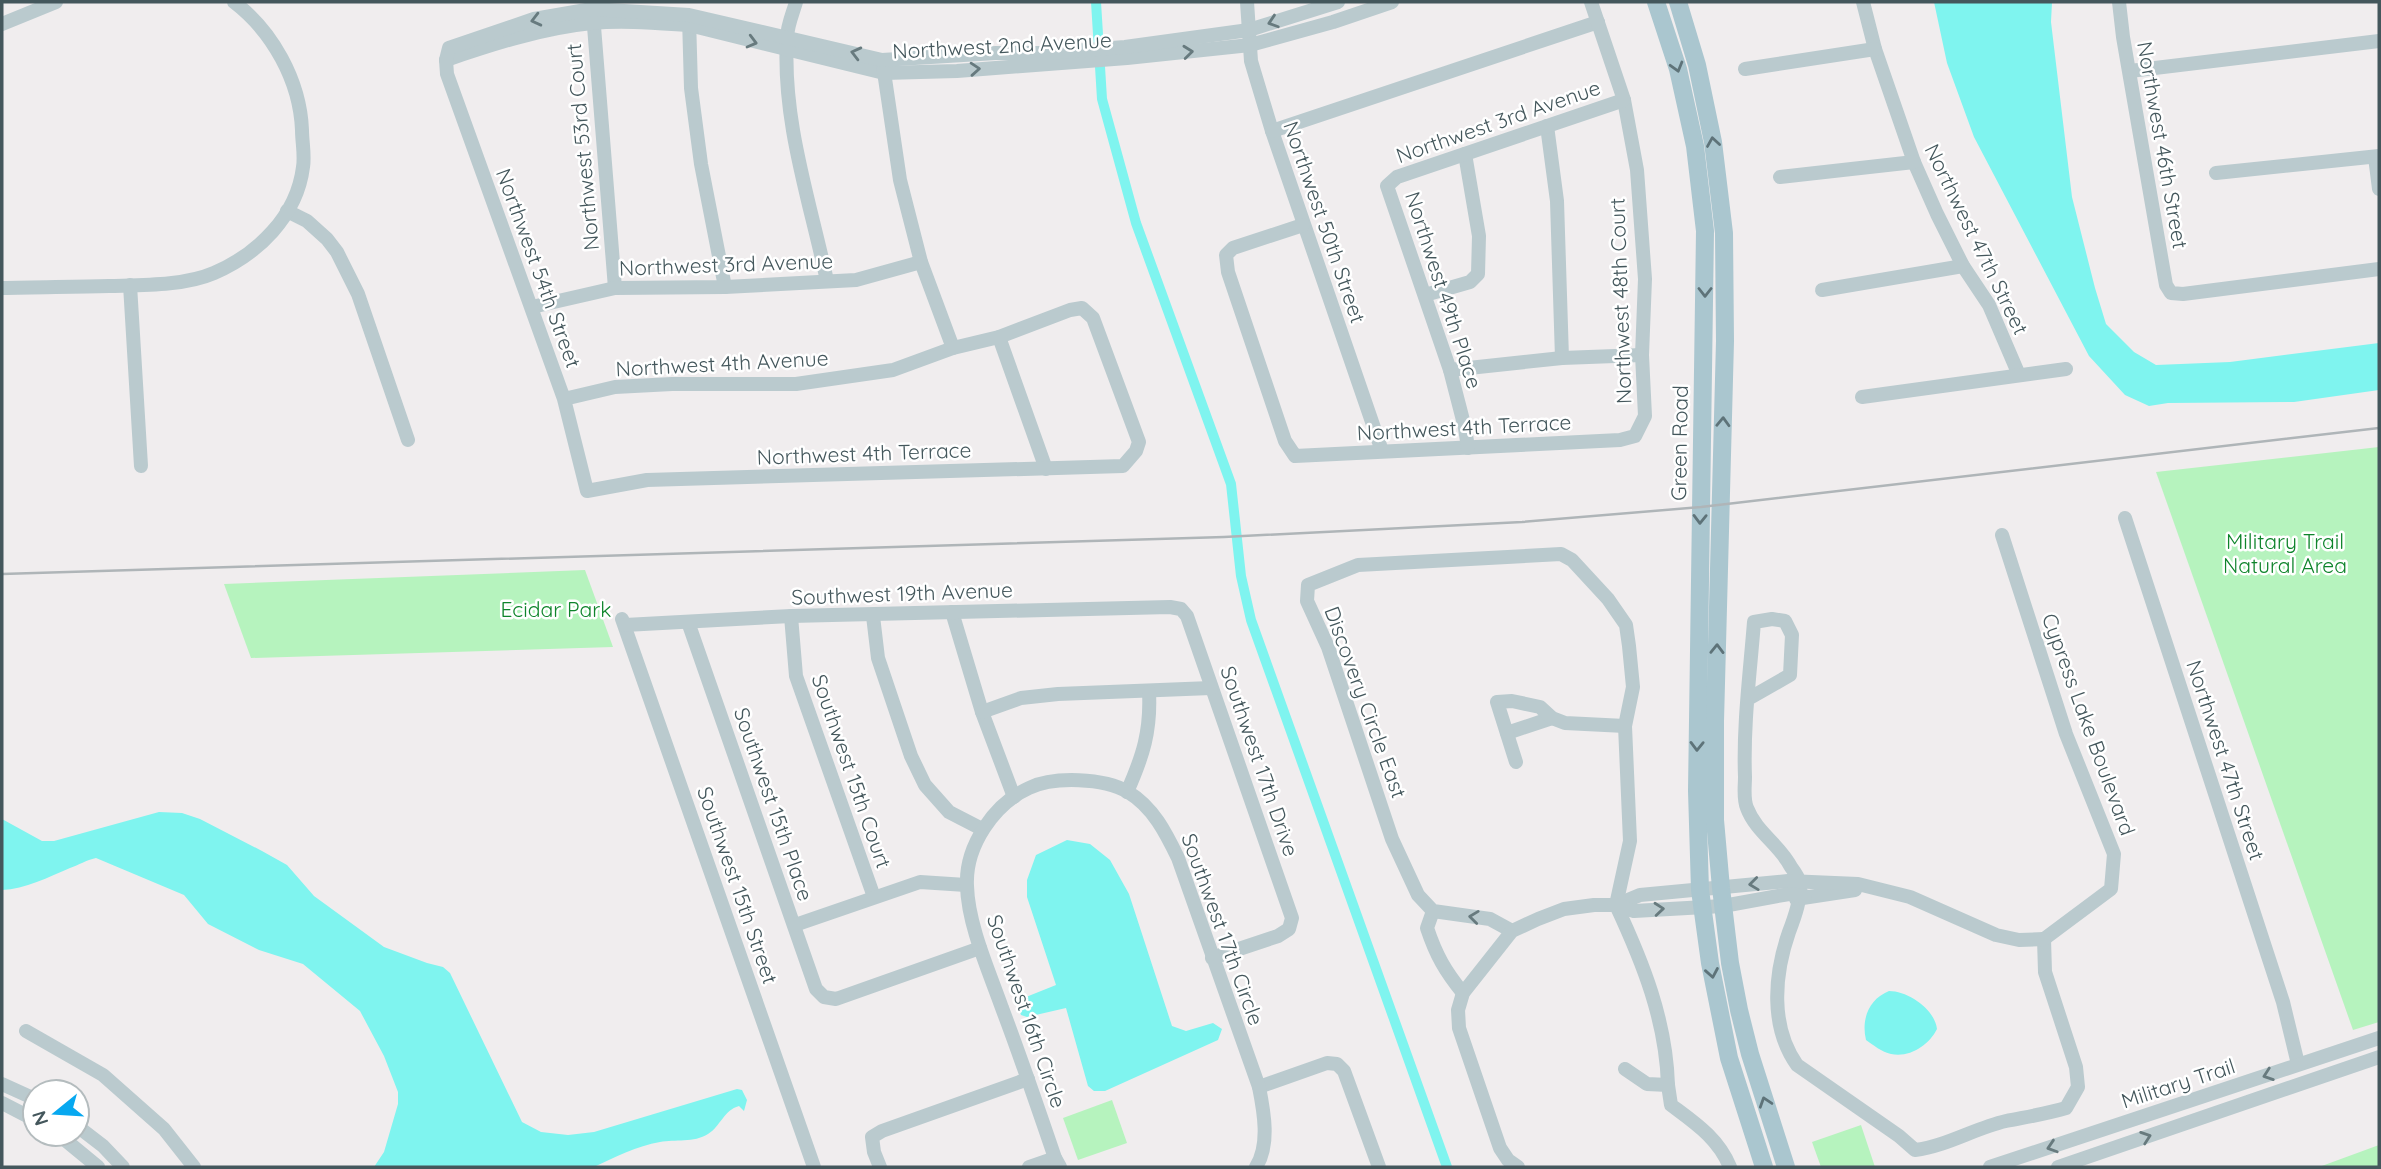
<svg xmlns="http://www.w3.org/2000/svg" width="2381" height="1169" viewBox="0 0 2381 1169" font-family="Quicksand,sans-serif">
<rect width="100%" height="100%" fill="#f0edee"/>
<!-- green -->
<g fill="#b6f3be">
<polygon points="2379,447 2379,1022 2353,1030 2156,472"/>
<polygon points="585,570 613,647 251,658 224,584"/>
<polygon points="1112,1100 1127,1143 1078,1160 1063,1118"/>
<polygon points="1861,1125 1875,1167 1821,1167 1812,1142"/>
<polygon points="2379,1145 2379,1167 2319,1167"/>
</g>
<!-- water -->
<g fill="#7ff4ef">
<polygon points="1934,2 2052,2 2051,22 2072,197 2095,288 2106,324 2134,352 2156,365 2230,362 2379,343 2379,390 2294,402 2168,403 2149,406 2125,395 2089,356 1974,137 1947,63"/>
<path d="M 159,812 L 182,813 L 200,819 L 262,851 L 287,865 L 314,896 L 384,947 L 427,963 L 443,967 L 450,973 L 522,1122 L 541,1132 L 568,1135 L 594,1132 L 737,1089 L 742,1090 L 747,1100 L 744,1111 L 739,1106 C 724,1110 720,1127 708,1134 C 694,1143 675,1139 660,1142 C 637,1146 615,1157 594,1167 L 374,1167 L 384,1152 L 398,1104 L 398,1092 L 384,1056 L 360,1011 L 303,964 L 259,950 L 208,924 L 184,895 L 96,858 C 86,860 79,865 70,868 C 49,877 25,889 2,890 L 2,819 L 42,841 L 54,841 Z"/>
<polygon points="1067,840 1090,844 1110,860 1129,894 1172,1026 1186,1031 1213,1023 1222,1029 1218,1040 1105,1091 1094,1091 1088,1086 1066,1008 1027,1017 1021,1015 1016,1001 1056,985 1027,897 1027,880 1036,855"/>
<path d="M 1889,991 C 1909,991 1935,1010 1937,1029 C 1929,1045 1910,1058 1891,1054 C 1882,1052 1873,1045 1866,1040 C 1861,1019 1869,999 1889,991 Z"/>
</g>
<g fill="none" stroke-linecap="round" stroke-linejoin="round">
<!-- canal -->
<polyline stroke="#7ff4ef" stroke-width="10" points="1096,2 1102,99 1136,223 1231,484 1241,576 1251,620 1447,1167"/>
<!-- minor -->
<g stroke="#bacace" stroke-width="14">
<path d="M 796,2 C 793,13 787,26 787,38 C 782,121 810,201 827,281"/>
<polyline points="1247,2 1251,61 1272,131 1382,451"/>
<polyline points="1863,2 1875,49 1914,162 1937,214 1963,266 1989,305 2019,375"/>
<polyline points="2119,2 2123,37 2166,285 2171,293 2183,294 2379,269"/>
<polyline points="593,14 615,288"/>
<polyline points="689,18 691,88 701,164 725,287"/>
<polyline points="2,24 56,2"/>
<path d="M 446,60 C 493,44 542,28 592,23 C 623,20 657,23 689,25 L 884,73 L 957,71 L 1127,58 L 1250,45 L 1333,22 L 1392,2"/>
<polyline points="883,65 900,180 921,262 953,348"/>
<polyline points="1745,69 1875,49"/>
<polyline points="2130,71 2379,41"/>
<polyline points="1547,126 1557,201 1562,358"/>
<polyline points="1272,131 1598,22"/>
<polyline points="2375,157 2379,189"/>
<polyline points="2216,173 2379,156"/>
<polyline points="1780,177 1914,162"/>
<polyline points="287,211 307,221 327,239 337,252 358,294 408,440"/>
<polyline points="1303,225 1233,248 1226,255 1228,272 1285,441 1295,456 1620,440 1635,436 1645,416 1642,355 1645,279 1637,170 1624,100 1591,2"/>
<polyline points="130,285 141,466"/>
<path d="M 2,288 C 37,287 73,287 109,286 C 141,285 184,286 214,273 C 258,254 297,216 303,167 C 305,155 302,142 302,130 C 300,80 272,31 234,2"/>
<polyline points="1822,290 1963,266"/>
<polyline points="1425,295 1470,282 1478,274 1479,236 1465,154"/>
<polyline points="532,307 615,288 725,287 856,280 921,262"/>
<polyline points="999,337 1046,469"/>
<polyline points="1450,370 1562,358 1642,355"/>
<polyline points="1862,397 2066,369"/>
<polyline points="564,399 615,387 672,384 796,384 893,370 953,348 999,337 1070,310 1082,308 1093,318 1139,442 1136,451 1123,466 647,480 587,491 564,399 447,74 446,60 449,48 534,19 592,9 689,15 882,60 996,53 1046,53 1125,47 1249,30 1338,2"/>
<polyline points="1468,448 1465,428 1450,370 1387,186 1397,177 1624,100"/>
<polyline points="2125,518 2283,1002 2298,1064"/>
<polyline points="2002,535 2066,734 2114,854 2111,889 2044,939"/>
<polyline points="952,612 982,712 1014,797"/>
<polyline points="791,616 796,676 874,897"/>
<polyline points="873,616 878,658 911,756 925,785 949,812 982,829"/>
<polyline points="622,619 814,1167"/>
<polyline points="688,622 816,989 824,997 836,999 980,948"/>
<polyline points="625,625 791,616 1170,607 1181,609 1187,616 1292,918 1289,929 1278,936 1212,958"/>
<path d="M 1748,699 L 1790,675 L 1792,635 L 1785,621 L 1772,619 L 1754,622 C 1750,673 1743,725 1745,777 C 1745,786 1743,799 1747,808 C 1756,832 1780,845 1791,867 C 1794,871 1798,876 1799,881 C 1803,895 1794,919 1789,932 C 1774,975 1770,1027 1797,1065 L 1899,1136 L 1915,1150 C 1947,1146 1975,1128 2006,1121 C 2026,1117 2046,1114 2066,1108 L 2078,1087 L 2076,1067 L 2045,972 L 2044,939"/>
<polyline points="982,712 1021,698 1058,694 1211,688"/>
<polyline points="1507,733 1552,718"/>
<polyline points="1516,762 1497,702 1512,701 1540,707 1552,718 1565,723 1625,726"/>
<path d="M 1127,792 C 1143,756 1151,731 1149,692"/>
<polyline points="1796,899 1855,890"/>
<polyline points="1616,905 1640,895 1788,881 1858,884 1910,897 1996,935 2019,940 2044,939"/>
<path d="M 1616,905 C 1643,963 1666,1020 1668,1085"/>
<path d="M 1433,911 L 1427,928 C 1436,955 1445,971 1463,993"/>
<polyline points="795,925 920,882 966,885"/>
<polyline points="1512,931 1490,919 1433,911 1418,895 1392,839 1328,647 1307,601 1308,585 1358,565 1561,554 1572,560 1608,599 1626,625 1629,646 1633,687 1625,726 1630,841 1616,905"/>
<polyline points="26,1031 103,1075 164,1129 194,1167"/>
<path d="M 1625,1069 L 1647,1084 L 1668,1085 L 1671,1105 C 1695,1123 1718,1138 1730,1167"/>
<polyline points="2,1084 35,1099"/>
<polyline points="1259,1087 1327,1063 1337,1064 1344,1071 1379,1167"/>
<polyline points="2,1103 35,1120"/>
<polyline points="77,1126 103,1146 123,1167"/>
<polyline points="58,1134 98,1167"/>
<polyline points="880,1167 874,1152 872,1137 882,1131 1028,1079"/>
<polyline points="1029,1167 1055,1158"/>
<path d="M 1060,1167 L 1055,1158 C 1038,1108 1021,1058 1002,1008 C 989,971 968,925 967,886 C 965,846 994,804 1029,788 C 1054,776 1104,778 1128,792 C 1153,807 1166,833 1178,858 L 1259,1087 C 1264,1112 1270,1145 1256,1167"/>
<polyline points="1518,1167 1508,1160 1500,1148 1459,1028 1458,1010 1463,993 1512,931 1538,919 1564,909 1594,905 1616,905 1634,911 1723,906 1789,894 1805,896"/>
<polyline points="1990,1167 2379,1038"/>
<polyline points="2058,1167 2379,1057"/>
</g>
<!-- major -->
<g stroke="#aac6cf" stroke-width="18">
<polyline points="1656,2 1678,69 1695,146 1705,231 1697,791 1700,890 1710,963 1729,1058 1764,1167"/>
<polyline points="1678,2 1697,65 1713,142 1724,233 1725,341 1715,721 1715,820 1721,888 1730,963 1739,1010 1750,1054 1786,1167"/>
</g>
<!-- rail -->
<polyline stroke="#afb5b8" stroke-width="2.5" points="2,574 1224,537 1522,522 1701,507 2379,428"/>
</g>
<!-- one-way arrows -->
<defs><path id="oneway-chevron" d="M-2-3.5L2.5 0L-2 3.5" fill="none" stroke-width="1.6" stroke-linecap="round" stroke-linejoin="round" transform="scale(1.75)"/></defs>
<g stroke="#677a7e">
<use href="#oneway-chevron" transform="translate(536 20) rotate(166)"/>
<use href="#oneway-chevron" transform="translate(1273 22) rotate(162)"/>
<use href="#oneway-chevron" transform="translate(752 42) rotate(15)"/>
<use href="#oneway-chevron" transform="translate(1188 52) rotate(-6)"/>
<use href="#oneway-chevron" transform="translate(856 53) rotate(-166)"/>
<use href="#oneway-chevron" transform="translate(975 69) rotate(-4)"/>
<use href="#oneway-chevron" transform="translate(1754 884) rotate(173)"/>
<use href="#oneway-chevron" transform="translate(1659 909) rotate(-5)"/>
<use href="#oneway-chevron" transform="translate(1474 917) rotate(-173)"/>
<use href="#oneway-chevron" transform="translate(2268 1075) rotate(161)"/>
<use href="#oneway-chevron" transform="translate(2146 1137) rotate(-19)"/>
<use href="#oneway-chevron" transform="translate(2052 1147) rotate(162)"/>
</g>
<g stroke="#5e7379">
<use href="#oneway-chevron" transform="translate(1677 67) rotate(74)"/>
<use href="#oneway-chevron" transform="translate(1713 142) rotate(-99)"/>
<use href="#oneway-chevron" transform="translate(1705 292) rotate(90)"/>
<use href="#oneway-chevron" transform="translate(1723 422) rotate(-88)"/>
<use href="#oneway-chevron" transform="translate(1700 519) rotate(91)"/>
<use href="#oneway-chevron" transform="translate(1717 649) rotate(-89)"/>
<use href="#oneway-chevron" transform="translate(1697 746) rotate(91)"/>
<use href="#oneway-chevron" transform="translate(1712 973) rotate(80)"/>
<use href="#oneway-chevron" transform="translate(1765 1102) rotate(-108)"/>
</g>
<g text-anchor="middle" dominant-baseline="central" stroke-width="5" stroke-linejoin="round" paint-order="stroke">
<!-- street labels -->
<g font-size="21" fill="#44575c" stroke="#fff">
<text transform="translate(1002 45) rotate(-3)">Northwest 2nd Avenue</text>
<text transform="translate(1498 121) rotate(-19)">Northwest 3rd Avenue</text>
<text transform="translate(2163 145) rotate(80)">Northwest 46th Street</text>
<text transform="translate(582 147) rotate(-95)">Northwest 53rd Court</text>
<text transform="translate(1325 222) rotate(71)">Northwest 50th Street</text>
<text transform="translate(1977 239) rotate(64)">Northwest 47th Street</text>
<text transform="translate(726 264) rotate(-2)">Northwest 3rd Avenue</text>
<text transform="translate(539 268) rotate(70)">Northwest 54th Street</text>
<text transform="translate(1444 290) rotate(72)">Northwest 49th Place</text>
<text transform="translate(1620 301) rotate(-92)">Northwest 48th Court</text>
<text transform="translate(722 363) rotate(-3)">Northwest 4th Avenue</text>
<text transform="translate(1464 427) rotate(-3)">Northwest 4th Terrace</text>
<text transform="translate(1679 443) rotate(-89)">Green Road</text>
<text transform="translate(864 453) rotate(-2)">Northwest 4th Terrace</text>
<text transform="translate(902 593) rotate(-2)">Southwest 19th Avenue</text>
<text transform="translate(1366 702) rotate(70)">Discovery Circle East</text>
<text transform="translate(2089 724) rotate(70)">Cypress Lake Boulevard</text>
<text transform="translate(2226 760) rotate(72)">Northwest 47th Street</text>
<text transform="translate(1260 761) rotate(71)">Southwest 17th Drive</text>
<text transform="translate(852 771) rotate(71)">Southwest 15th Court</text>
<text transform="translate(774 804) rotate(71)">Southwest 15th Place</text>
<text transform="translate(738 885) rotate(71)">Southwest 15th Street</text>
<text transform="translate(1223 929) rotate(70)">Southwest 17th Circle</text>
<text transform="translate(1027 1011) rotate(71)">Southwest 16th Circle</text>
<text transform="translate(2178 1083) rotate(-18)">Military Trail</text>
</g>
<!-- park labels -->
<g font-size="21" fill="#0e842b" stroke="#fff">
<text x="2285" y="541">Military Trail<tspan x="2285" dy="24">Natural Area</tspan></text>
<text x="556" y="609">Ecidar Park</text>
</g>
</g>
<!-- border -->
<rect width="2381" height="1169" fill="none" stroke="#44575c" stroke-width="7"/>
<!-- north arrow -->
<g transform="translate(56 1113) rotate(252)"><circle r="33" fill="#ffffff" stroke="#b4bcbe" stroke-width="2"/>
<path d="M0-5L12 26L0 18L-12 26Z" fill="#07a8f0"/>
<text y="-10" font-size="19" font-weight="bold" text-anchor="middle" fill="#44575c">N</text>
</g>
</svg>
